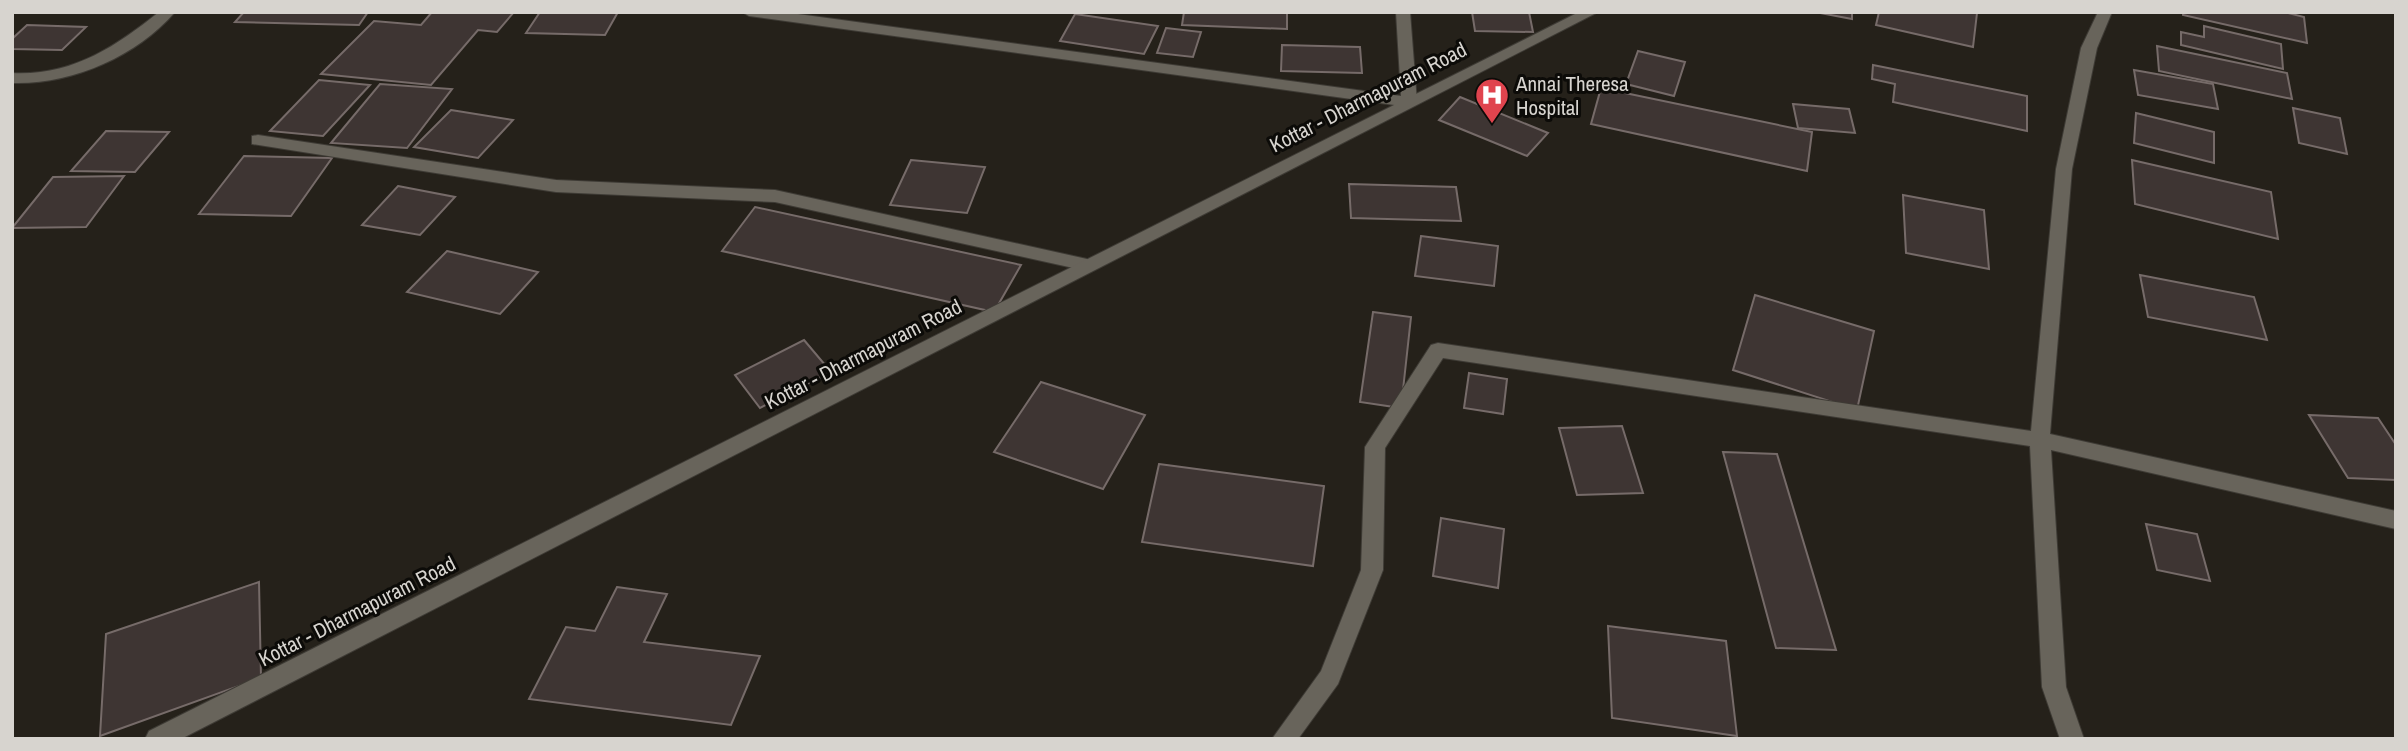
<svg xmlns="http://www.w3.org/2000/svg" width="2408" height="751" viewBox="0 0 2408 751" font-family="'Archivo Narrow',sans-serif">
<rect width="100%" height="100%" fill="#25211a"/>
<!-- building -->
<g fill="#3e3533" stroke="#766b69" stroke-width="2">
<polygon points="244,12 368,12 359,25 235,22"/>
<polygon points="432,12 514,12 497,32 478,30 431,85 321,74 374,21 421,25"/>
<polygon points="540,12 618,12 605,35 526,33"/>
<polygon points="1184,12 1287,12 1287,29 1182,25"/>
<polygon points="1472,12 1529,12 1533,32 1475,31"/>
<polygon points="1815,12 1852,12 1852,19"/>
<polygon points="1879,12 1977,13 1973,47 1876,25"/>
<polygon points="2183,12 2284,12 2304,17 2307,43 2183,15"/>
<polygon points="1075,14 1158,26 1144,54 1060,41"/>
<polygon points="27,25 86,27 62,50 12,49 12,39"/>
<polygon points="2204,26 2281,44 2283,69 2181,45 2181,32 2204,37"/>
<polygon points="1166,28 1201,32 1193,57 1157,53"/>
<polygon points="1282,45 1360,47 1362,73 1281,71"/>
<polygon points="2157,46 2287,73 2292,99 2159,71"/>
<polygon points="1638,51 1685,62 1674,96 1626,84"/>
<polygon points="1873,65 2027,96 2027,131 1893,102 1895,84 1872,79"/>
<polygon points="2134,70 2213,84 2218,109 2138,95"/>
<polygon points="319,80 370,85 323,136 270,131"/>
<polygon points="380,84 452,89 407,148 331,143"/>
<polygon points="1601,88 1812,132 1807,171 1591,124"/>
<polygon points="1460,97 1548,133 1527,156 1439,120"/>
<polygon points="1793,104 1849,109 1855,133 1798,128"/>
<polygon points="2293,108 2340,118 2347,154 2299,143"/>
<polygon points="451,110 513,120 478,158 414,147"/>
<polygon points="2136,113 2214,132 2214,163 2134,143"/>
<polygon points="106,131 169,132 135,172 71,171"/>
<polygon points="244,156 332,158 291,216 199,214"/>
<polygon points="911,160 985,167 967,213 890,205"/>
<polygon points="2132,160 2271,192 2278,239 2135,204"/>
<polygon points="124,176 86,227 12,228 53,177"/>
<polygon points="1349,184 1456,187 1461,221 1351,218"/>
<polygon points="398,186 455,197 420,235 362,225"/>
<polygon points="1903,195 1984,210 1989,269 1906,253"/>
<polygon points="755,207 1021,265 994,312 722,251"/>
<polygon points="1421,236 1498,246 1494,286 1415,276"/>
<polygon points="447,251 538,272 500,314 407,292"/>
<polygon points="2140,275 2254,297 2267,340 2148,317"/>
<polygon points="1755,295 1874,331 1857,410 1733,370"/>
<polygon points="1373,312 1411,317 1401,408 1360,402"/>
<polygon points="804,340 831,372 760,408 735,375"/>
<polygon points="1469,373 1507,379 1503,414 1464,408"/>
<polygon points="1041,382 1145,415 1103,489 994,452"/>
<polygon points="2309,415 2378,418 2396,445 2396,480 2348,478"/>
<polygon points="1622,426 1643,493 1577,495 1559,428"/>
<polygon points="1723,452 1777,454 1836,650 1776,648"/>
<polygon points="1159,464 1324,486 1313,566 1142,542"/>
<polygon points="1441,518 1504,529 1498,588 1433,576"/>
<polygon points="2146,524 2197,534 2210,581 2157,570"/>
<polygon points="259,582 261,678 100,736 106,634"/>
<polygon points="617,587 667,594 644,642 760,656 731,725 529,699 566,627 595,631"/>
<polygon points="1608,626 1726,641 1737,736 1612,718"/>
</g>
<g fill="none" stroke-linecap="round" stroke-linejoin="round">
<!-- service casing -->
<g stroke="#3e3b35" stroke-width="2">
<path id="service" d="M 159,12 L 175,12 C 136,57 71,85 12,83 L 12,73 C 71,76 114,48 159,12 Z"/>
</g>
<!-- minor casing -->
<g stroke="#3e3b35" stroke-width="2">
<g id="minor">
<polygon points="742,12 783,12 1401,96 1396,12 1410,12 1417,102 1409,107 749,16"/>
<polygon points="2098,12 2112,12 2097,48 2072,169 2050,434 2396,511 2396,529 2051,450 2066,687 2084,739 2060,739 2042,687 2030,446 1443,358 1385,448 1383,570 1338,684 1298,739 1272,739 1321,671 1361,570 1365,447 1431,345 1438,343 2031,431 2056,169 2081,48"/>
<polygon points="258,135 556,180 775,190 1087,259 1096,265 1087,271 775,202 556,192 252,144 252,136"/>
</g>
</g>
<!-- secondary casing -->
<g stroke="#3e3b35" stroke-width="2">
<polygon id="secondary" points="1579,12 1598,12 181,739 145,739 149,731"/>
</g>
<!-- service -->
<use href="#service" fill="#68645b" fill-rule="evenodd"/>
<!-- minor -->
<use href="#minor" fill="#68645b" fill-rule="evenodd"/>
<!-- secondary -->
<use href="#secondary" fill="#68645b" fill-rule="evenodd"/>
</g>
<!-- icons -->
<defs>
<g id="hospital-pin" transform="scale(1.75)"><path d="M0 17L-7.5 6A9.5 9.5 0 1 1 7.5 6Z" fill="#e0444e" stroke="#0c0b08"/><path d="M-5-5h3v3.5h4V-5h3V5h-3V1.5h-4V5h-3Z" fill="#fff"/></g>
</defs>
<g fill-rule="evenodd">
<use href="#hospital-pin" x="1492" y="95"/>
</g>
<g text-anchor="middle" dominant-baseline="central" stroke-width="6" stroke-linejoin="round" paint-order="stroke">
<!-- poi labels -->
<g font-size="21" fill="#d7d4cf" stroke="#0c0b08" text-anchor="start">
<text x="1516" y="83">Annai Theresa<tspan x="1516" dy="24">Hospital</tspan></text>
</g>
<!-- street labels -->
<g font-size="21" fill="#d7d4cf" stroke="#0c0b08">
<text transform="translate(1368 97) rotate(-27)">Kottar - Dharmapuram Road</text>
<text transform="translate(863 354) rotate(-27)">Kottar - Dharmapuram Road</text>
<text transform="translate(357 611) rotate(-27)">Kottar - Dharmapuram Road</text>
</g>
</g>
<!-- border -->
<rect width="2408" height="751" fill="none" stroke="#d7d4cf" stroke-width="28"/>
</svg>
